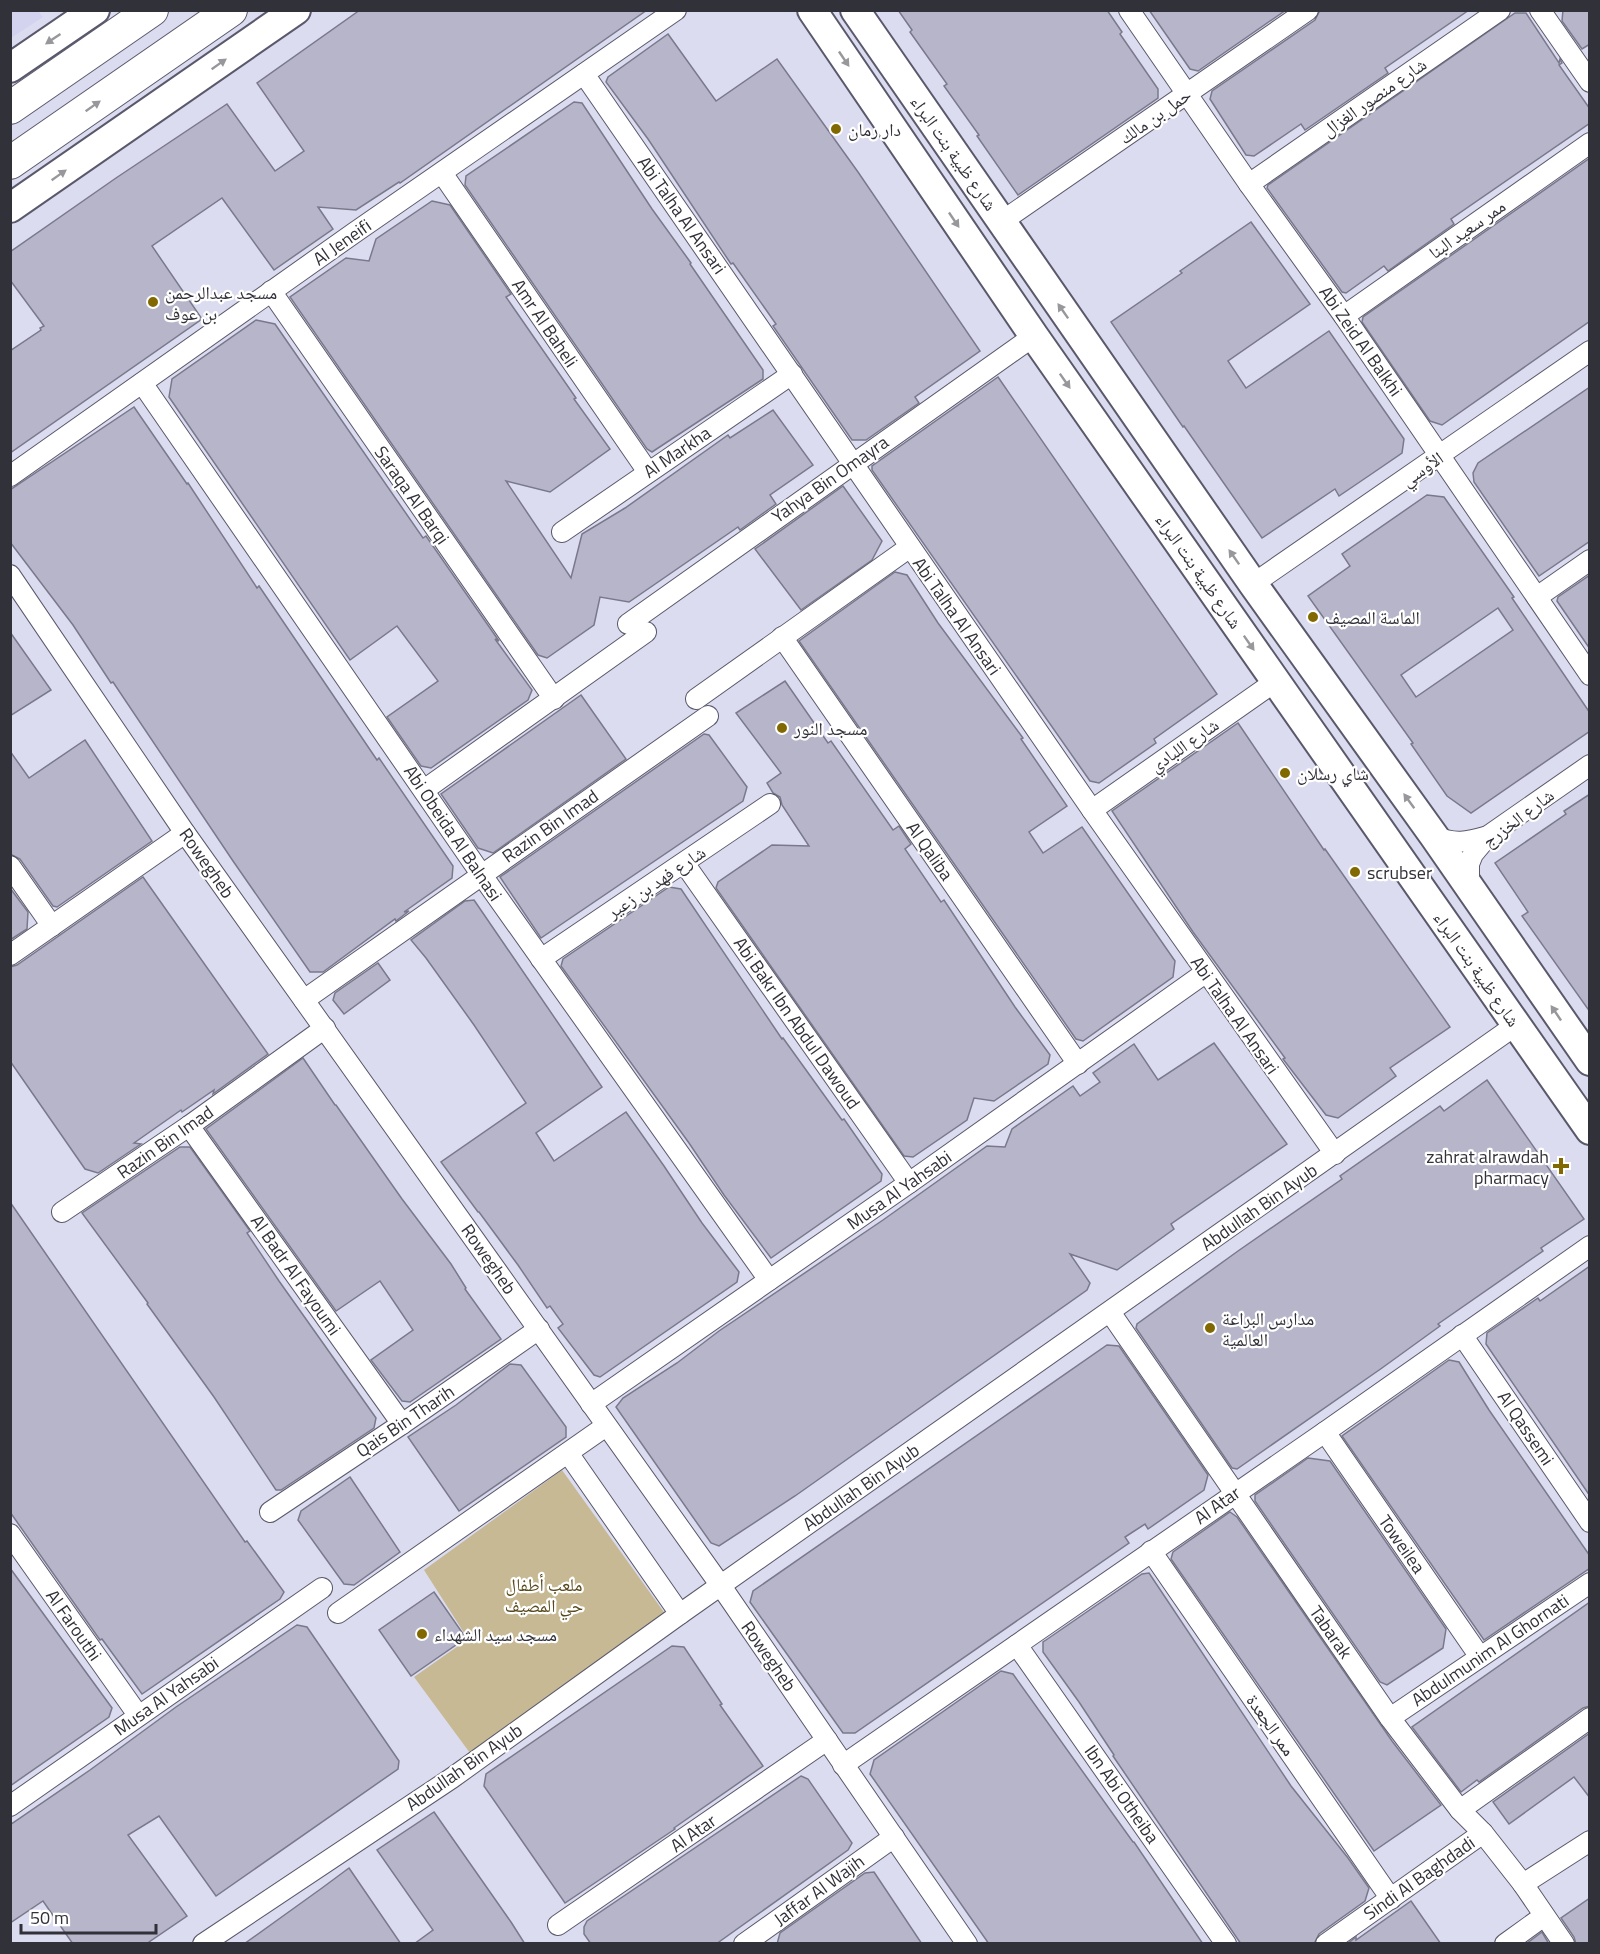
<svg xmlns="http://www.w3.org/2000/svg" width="1600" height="1954" viewBox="0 0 1600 1954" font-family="'Titillium Web','Noto Naskh Arabic',sans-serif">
<rect width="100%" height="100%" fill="#dcdcf1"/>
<!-- built -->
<polygon fill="#d3d2ef" points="11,10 38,11 43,17 11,38"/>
<!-- green -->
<polygon fill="#c7b993" points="562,1470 666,1615 470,1753 414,1677 468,1639 424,1570"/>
<!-- building -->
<g fill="#b6b5ca" stroke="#7a798c" stroke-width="1.5" fill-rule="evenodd">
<polygon points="360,10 647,10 400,183 399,182 356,210 318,207 333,229 274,270 222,198 152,246 202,319 10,453 10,351 41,330 40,328 44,326 10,280 10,252 116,178 227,104 275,171 304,151 257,83"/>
<polygon points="898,10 1107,10 1122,32 1120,34 1158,89 1158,98 1018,195 977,136 979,135 944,86 947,84 910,32 912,30"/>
<polygon points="1149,10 1286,10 1198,71 1190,69"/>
<polygon points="1320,10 1469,10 1385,68 1388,73 1305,130 1301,124 1254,156 1246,155 1210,99 1212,91 1315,20"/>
<polygon points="1563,10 1590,10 1590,44 1582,49 1562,21"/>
<polygon points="1515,13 1526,13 1559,63 1560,59 1562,63 1559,65 1590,109 1590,123 1451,219 1454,224 1388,271 1384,266 1346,293 1342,292 1267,188 1268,185"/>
<polygon points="668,34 716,101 777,59 858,172 980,351 915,397 919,403 866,440 852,440 773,326 776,324 733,263 731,264 648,139 606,82 608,77"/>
<polygon points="574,102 582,103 652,209 691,263 690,264 763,370 763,379 652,452 647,449 465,185 466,176"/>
<polygon points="1590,158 1590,321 1442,425 1430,421 1362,322 1363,317"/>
<polygon points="432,201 450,205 511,294 506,297 576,398 574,399 610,449 550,492 506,481 571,578 582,534 625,508 728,435 730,438 773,410 813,465 770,495 776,504 740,530 738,527 629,602 600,597 594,625 547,658 538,655 290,297 346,258 369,261 376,239"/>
<polygon points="1251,222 1310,304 1228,361 1246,388 1329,331 1404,439 1402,453 1370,475 1339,496 1335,489 1262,538 1184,426 1183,427 1111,322 1182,273 1180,271"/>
<polygon points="256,320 275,324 423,538 426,536 499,641 495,639 532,690 528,700 431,768 421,766 387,717 438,681 397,626 350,660 169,397 172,379"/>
<polygon points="998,377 1217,694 1154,739 1156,743 1099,783 1090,781 872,470 872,466"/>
<polygon points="1590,387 1590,541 1539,576 1474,482 1473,473 1478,463"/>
<polygon points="134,407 187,484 188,483 257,588 259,586 377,760 379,758 453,866 452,878 404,912 409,911 396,921 395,919 323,972 310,972 233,861 113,682 111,683 73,625 10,542 10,490"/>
<polygon points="843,486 882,541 872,560 801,610 755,549"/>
<path d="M 1427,495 L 1444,497 L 1514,597 L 1512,598 L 1590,713 L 1590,731 L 1471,813 L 1447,796 L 1411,744 L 1413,743 L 1308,596 L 1350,566 L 1342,554 ZM 1498,608 L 1513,630 L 1416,697 L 1401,675 Z"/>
<polygon points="895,572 907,575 938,623 1023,738 1021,739 1067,806 1029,832 1043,853 1082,827 1175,961 1173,977 1083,1041 1076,1039 799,641"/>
<polygon points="1590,575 1590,649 1557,601 1558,597"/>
<polygon points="10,632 51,690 10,716"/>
<polygon points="785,681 828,743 831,741 893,830 899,826 911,844 905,849 941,902 944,900 1015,1007 1050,1055 1048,1064 994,1101 974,1098 967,1120 913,1157 904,1156 716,888 718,882 772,845 809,846 782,805 780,797 773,793 767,783 781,773 736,713"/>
<polygon points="581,695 626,759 493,853 478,848 441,794"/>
<polygon points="1238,723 1324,850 1325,849 1450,1027 1390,1068 1396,1076 1338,1118 1326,1115 1283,1059 1285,1058 1193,932 1112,811"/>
<polygon points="704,734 709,735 747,787 743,801 541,938 500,877"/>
<polygon points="85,740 152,841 57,907 53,906 20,859 10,854 10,751 29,778"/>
<polygon points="1590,794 1590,1012 1522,916 1528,912 1495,863 1566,814 1564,811"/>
<polygon points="143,877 268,1054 213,1094 214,1090 182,1112 181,1110 134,1143 141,1144 98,1173 85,1169 10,1061 10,967 17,965"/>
<polygon points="669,887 681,889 782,1039 783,1038 842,1120 844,1119 882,1174 881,1181 771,1258 724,1195 689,1143 561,966 563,959"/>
<polygon points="10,888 28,912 27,929 10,940"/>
<polygon points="474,900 602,1087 536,1133 554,1161 626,1112 664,1166 702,1223 739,1272 737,1282 600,1377 594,1375 558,1328 563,1324 550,1306 547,1308 518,1265 479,1212 478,1212 441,1162 526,1103 474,1025 426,958 411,940 465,901"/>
<polygon points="378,963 390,980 344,1014 333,1000 335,993"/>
<polygon points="1214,1043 1287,1144 1171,1224 1174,1229 1117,1270 1070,1254 1090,1283 1087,1290 795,1496 719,1546 711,1543 616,1407 623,1398 677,1363 719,1331 883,1220 987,1146 1005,1147 1012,1129 1073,1086 1080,1096 1100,1082 1093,1073 1134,1044 1158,1080"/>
<polygon points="303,1058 335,1105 336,1105 402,1199 451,1264 466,1288 465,1289 501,1339 410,1402 402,1401 371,1360 413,1330 380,1281 336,1311 206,1129"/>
<polygon points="1487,1080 1584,1219 1541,1248 1543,1251 1438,1324 1440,1326 1382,1368 1237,1469 1232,1468 1136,1328 1137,1324 1238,1251 1342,1179 1340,1176 1440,1106 1444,1111"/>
<polygon points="180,1147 190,1147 250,1231 247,1233 279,1281 376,1418 374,1428 281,1490 276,1490 214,1397 147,1304 148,1303 82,1213"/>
<polygon points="10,1202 245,1542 247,1541 284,1592 280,1599 142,1694 102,1639 100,1640 10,1512"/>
<polygon points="1590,1266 1590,1496 1486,1344 1487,1333 1538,1298 1540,1301"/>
<polygon points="1107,1345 1119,1346 1208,1475 1204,1490 1148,1529 1145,1524 1125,1537 1129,1543 855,1733 843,1733 750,1602 753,1591"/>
<polygon points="1449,1360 1459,1362 1489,1410 1590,1556 1590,1568 1484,1640 1342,1436"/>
<polygon points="510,1364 521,1365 566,1427 566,1437 459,1511 408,1437 456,1405"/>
<polygon points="1308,1458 1330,1461 1446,1629 1443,1648 1387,1685 1380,1682 1255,1501 1255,1495"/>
<polygon points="350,1477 400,1552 354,1585 344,1584 298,1520 301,1511"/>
<polygon points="1230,1512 1237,1517 1392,1741 1441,1805 1374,1851 1171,1559 1173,1552"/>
<polygon points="10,1568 112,1708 109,1717 10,1786"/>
<polygon points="1149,1573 1291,1786 1348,1858 1369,1888 1365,1901 1319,1934 1314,1944 1241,1944 1113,1756 1114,1755 1079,1702 1043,1652 1043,1642 1046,1640 1142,1574"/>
<polygon points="434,1592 466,1638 411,1676 379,1630"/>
<polygon points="1590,1602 1590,1706 1583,1708 1479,1782 1477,1780 1461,1792 1412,1727"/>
<polygon points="297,1625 307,1627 399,1761 398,1769 216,1896 159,1816 128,1835 187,1916 146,1944 73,1944 43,1901 10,1923 10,1825 90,1770 176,1707"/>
<polygon points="672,1646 684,1647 722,1704 720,1705 763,1766 674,1828 675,1829 565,1903 484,1786 486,1774"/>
<polygon points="1001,1671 1013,1674 1133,1842 1134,1842 1203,1944 989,1944 870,1774 874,1760"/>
<polygon points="1590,1733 1590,1798 1574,1777 1509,1824 1493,1802"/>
<polygon points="801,1776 808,1779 852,1843 848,1850 716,1944 591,1944 584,1934 584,1927 587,1921"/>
<polygon points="434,1812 511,1922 525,1944 414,1944 433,1930 377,1850"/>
<polygon points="349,1868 401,1944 244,1944 322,1888"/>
<polygon points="874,1872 922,1944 777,1944 780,1933 865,1873"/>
<polygon points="1590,1898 1590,1944 1576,1944 1574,1937 1561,1918"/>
<polygon points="1411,1901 1441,1944 1347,1944 1356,1937 1356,1940"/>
<polygon points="1542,1932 1549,1944 1526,1944"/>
</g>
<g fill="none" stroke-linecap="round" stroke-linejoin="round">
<!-- street casing -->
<g stroke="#5a596c" stroke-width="22">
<g id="street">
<polyline points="1129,10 1249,184 1344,316 1590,675"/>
<polyline points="1540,10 1590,82"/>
<polyline points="584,74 1092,810 1335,1154"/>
<polyline points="442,173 648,472"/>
<polyline points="1249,184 1500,10"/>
<polyline points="1001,222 1308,10"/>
<polyline points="271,291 554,699"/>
<polyline points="1344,316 1590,143"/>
<polyline points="142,383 481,874 769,1280"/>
<polyline points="10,476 354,233 676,10"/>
<polyline points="562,532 792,374"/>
<polyline points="10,575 185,833 721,1586 967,1944"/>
<polyline points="1253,584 1590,351"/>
<polyline points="1537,597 1590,560"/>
<polyline points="628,624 1034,336"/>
<polyline points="782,637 1078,1064"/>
<polyline points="696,699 910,547"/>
<polyline points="424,790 646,632"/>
<polyline points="1092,810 1276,681"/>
<path d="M 1434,836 C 1455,845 1467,842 1488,836"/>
<polyline points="684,863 909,1183"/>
<polyline points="10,866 52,926"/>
<polyline points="1469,884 1469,864 1473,854 1488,836 1590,765"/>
<polyline points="10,955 185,833"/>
<polyline points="541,959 770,804"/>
<polyline points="304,1000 708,716"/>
<polyline points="189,1126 402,1424"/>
<polyline points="62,1212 189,1126 325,1028"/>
<polyline points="1110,1312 1390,1718 1460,1810 1483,1833 1523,1884 1564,1944"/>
<polyline points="1462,1335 1590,1522"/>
<polyline points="591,1404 909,1183 1205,973"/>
<polyline points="1325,1432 1480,1657"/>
<polyline points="568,1453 680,1614"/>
<polyline points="270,1512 402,1424 539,1329"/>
<polyline points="10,1534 138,1715"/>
<polyline points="1151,1551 1391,1899"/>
<polyline points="338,1613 606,1426"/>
<polyline points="1017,1645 1226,1944"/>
<polyline points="1390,1718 1590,1583"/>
<polyline points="843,1765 1325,1432 1590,1246"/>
<polyline points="10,1806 322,1588"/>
<polyline points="1460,1810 1590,1718"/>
<polyline points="1523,1884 1590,1841"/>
<polyline points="558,1925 827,1740"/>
<polyline points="203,1944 452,1778 680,1614 1516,1025"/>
<polyline points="744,1944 894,1837"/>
<polyline points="1326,1944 1483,1833"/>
<polyline points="1505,1944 1544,1916"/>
</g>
</g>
<!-- secondary casing -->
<g stroke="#5a596c" stroke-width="32">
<g id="secondary">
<polyline points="812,10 1034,336 1590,1130"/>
<polyline points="855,10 1253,584 1434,836 1590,1061"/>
<polyline points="10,68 95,10"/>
<polyline points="10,208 296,10"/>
</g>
</g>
<!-- primary casing -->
<g stroke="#5a596c" stroke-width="34">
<g id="primary">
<polyline points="10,108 152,10"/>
<polyline points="10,163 231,10"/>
</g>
</g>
<!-- street -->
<use href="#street" stroke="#fff" stroke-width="20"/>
<!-- secondary -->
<use href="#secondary" stroke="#fff" stroke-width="28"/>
<!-- primary -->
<use href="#primary" stroke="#fff" stroke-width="32"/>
</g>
<!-- one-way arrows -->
<defs><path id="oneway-solid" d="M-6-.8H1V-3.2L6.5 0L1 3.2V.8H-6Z" transform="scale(1.5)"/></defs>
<g fill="#98989c">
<use href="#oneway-solid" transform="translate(53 39) rotate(146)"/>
<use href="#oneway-solid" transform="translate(844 59) rotate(56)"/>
<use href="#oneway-solid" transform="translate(219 64) rotate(-35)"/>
<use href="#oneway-solid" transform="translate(93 106) rotate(-35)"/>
<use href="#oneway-solid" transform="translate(59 175) rotate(-35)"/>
<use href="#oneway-solid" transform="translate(954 220) rotate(56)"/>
<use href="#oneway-solid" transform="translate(1063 311) rotate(-125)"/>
<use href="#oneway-solid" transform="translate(1065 381) rotate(55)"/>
<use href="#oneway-solid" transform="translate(1234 557) rotate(-125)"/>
<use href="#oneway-solid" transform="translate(1249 643) rotate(55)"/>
<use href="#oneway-solid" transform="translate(1409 801) rotate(-126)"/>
<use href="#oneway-solid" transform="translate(1556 1013) rotate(-124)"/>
</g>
<!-- markers -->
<g fill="#826800" stroke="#fff" stroke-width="2">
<circle cx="836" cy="129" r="6"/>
<circle cx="153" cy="302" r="6"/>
<circle cx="1313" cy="617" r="6"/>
<circle cx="782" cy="728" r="6"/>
<circle cx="1285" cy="773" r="6"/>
<circle cx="1355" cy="872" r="6"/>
<path d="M1558 1157h6v6h6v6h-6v6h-6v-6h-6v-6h6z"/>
<circle cx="1210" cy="1328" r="6"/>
<circle cx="422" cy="1634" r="6"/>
</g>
<g text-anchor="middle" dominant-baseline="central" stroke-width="4.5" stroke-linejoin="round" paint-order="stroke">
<!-- street labels -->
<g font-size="18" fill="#313139" stroke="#fff">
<text transform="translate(1374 97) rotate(-35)">شارع منصور الغزال</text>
<text transform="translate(1155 116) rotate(-35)">حمل بن مالك</text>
<text transform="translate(954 153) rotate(55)">شارع ظبية بنت البراء</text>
<text transform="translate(682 215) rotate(55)">Abi Talha Al Ansari</text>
<text transform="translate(1467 229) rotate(-35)">ممر سعيد البنا</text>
<text transform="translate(342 242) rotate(-35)">Al Jeneifi</text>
<text transform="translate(545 323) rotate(56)">Amr Al Baheli</text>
<text transform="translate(1361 341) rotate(55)">Abi Zeid Al Balkhi</text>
<text transform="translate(677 452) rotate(-34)">Al Markha</text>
<text transform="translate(1422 469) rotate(-35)">الأوسي</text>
<text transform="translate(830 479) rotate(-35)">Yahya Bin Omayra</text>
<text transform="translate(412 495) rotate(55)">Saraqa Al Barqi</text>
<text transform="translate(1199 571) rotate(55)">شارع ظبية بنت البراء</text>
<text transform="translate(957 616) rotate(55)">Abi Talha Al Ansari</text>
<text transform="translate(1184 745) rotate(-35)">شارع اللبادي</text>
<text transform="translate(1518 818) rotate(-37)">شارع الخزرج</text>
<text transform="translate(550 826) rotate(-35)">Razin Bin Imad</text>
<text transform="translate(453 833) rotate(56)">Abi Obeida Al Balnasi</text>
<text transform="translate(930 851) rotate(55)">Al Qaliba</text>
<text transform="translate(207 863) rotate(55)">Rowegheb</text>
<text transform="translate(656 882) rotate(-34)">شارع فهد بن زعير</text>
<text transform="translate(1477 969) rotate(55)">شارع ظبية بنت البراء</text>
<text transform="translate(1235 1015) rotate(55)">Abi Talha Al Ansari</text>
<text transform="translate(797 1023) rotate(55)">Abi Bakr Ibn Abdul Dawoud</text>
<text transform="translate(165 1142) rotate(-35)">Razin Bin Imad</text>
<text transform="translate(899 1190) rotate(-35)">Musa Al Yahsabi</text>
<text transform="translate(1259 1207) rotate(-35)">Abdullah Bin Ayub</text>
<text transform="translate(489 1259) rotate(55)">Rowegheb</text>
<text transform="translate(296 1275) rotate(55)">Al Badr Al Fayoumi</text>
<text transform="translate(405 1421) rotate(-34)">Qais Bin Tharih</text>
<text transform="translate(1526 1428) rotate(56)">Al Qassemi</text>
<text transform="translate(861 1487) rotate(-35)">Abdullah Bin Ayub</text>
<text transform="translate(1217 1505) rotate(-35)">Al Atar</text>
<text transform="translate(1402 1544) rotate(55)">Toweilea</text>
<text transform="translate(74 1625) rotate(55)">Al Farouthi</text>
<text transform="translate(1331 1632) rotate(55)">Tabarak</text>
<text transform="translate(1490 1650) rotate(-34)">Abdulmunim Al Ghornati</text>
<text transform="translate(769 1656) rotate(55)">Rowegheb</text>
<text transform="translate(166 1696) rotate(-35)">Musa Al Yahsabi</text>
<text transform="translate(1271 1725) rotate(55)">ممر الجعدة</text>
<text transform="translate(464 1767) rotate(-35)">Abdullah Bin Ayub</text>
<text transform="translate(1122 1794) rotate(55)">Ibn Abi Otheiba</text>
<text transform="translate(693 1833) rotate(-35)">Al Atar</text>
<text transform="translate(1419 1878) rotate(-35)">Sindi Al Baghdadi</text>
<text transform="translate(819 1890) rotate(-36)">Jaffar Al Wajih</text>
</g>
<!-- poi labels -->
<g font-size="18" fill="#313139" stroke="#fff" text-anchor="start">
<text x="848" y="129">دار رمان</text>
<text x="165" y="292">مسجد عبدالرحمن<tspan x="165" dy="21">بن عوف</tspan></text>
<text x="1325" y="617">الماسة المصيف</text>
<text x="794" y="728">مسجد النور</text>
<text x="1297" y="773">شاي رسلان</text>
<text x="1367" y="872">scrubser</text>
<text x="1549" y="1156" text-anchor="end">zahrat alrawdah<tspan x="1549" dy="21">pharmacy</tspan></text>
<text x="1222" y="1318">مدارس البراعة<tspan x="1222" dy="21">العالمية</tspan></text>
<text x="434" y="1634">مسجد سيد الشهداء</text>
</g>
<!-- park labels -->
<g font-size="18" fill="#594a1d" stroke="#fff">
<text x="544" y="1584">ملعب أطفال<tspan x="544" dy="21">حي المصيف</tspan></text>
</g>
</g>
<!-- border -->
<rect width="1600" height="1954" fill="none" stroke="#313139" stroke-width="24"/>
<!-- scale -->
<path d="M21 1924v9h135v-9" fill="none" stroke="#313139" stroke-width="3"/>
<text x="30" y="1924" font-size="18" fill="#313139" stroke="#ffffff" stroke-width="4.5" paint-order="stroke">50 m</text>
</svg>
